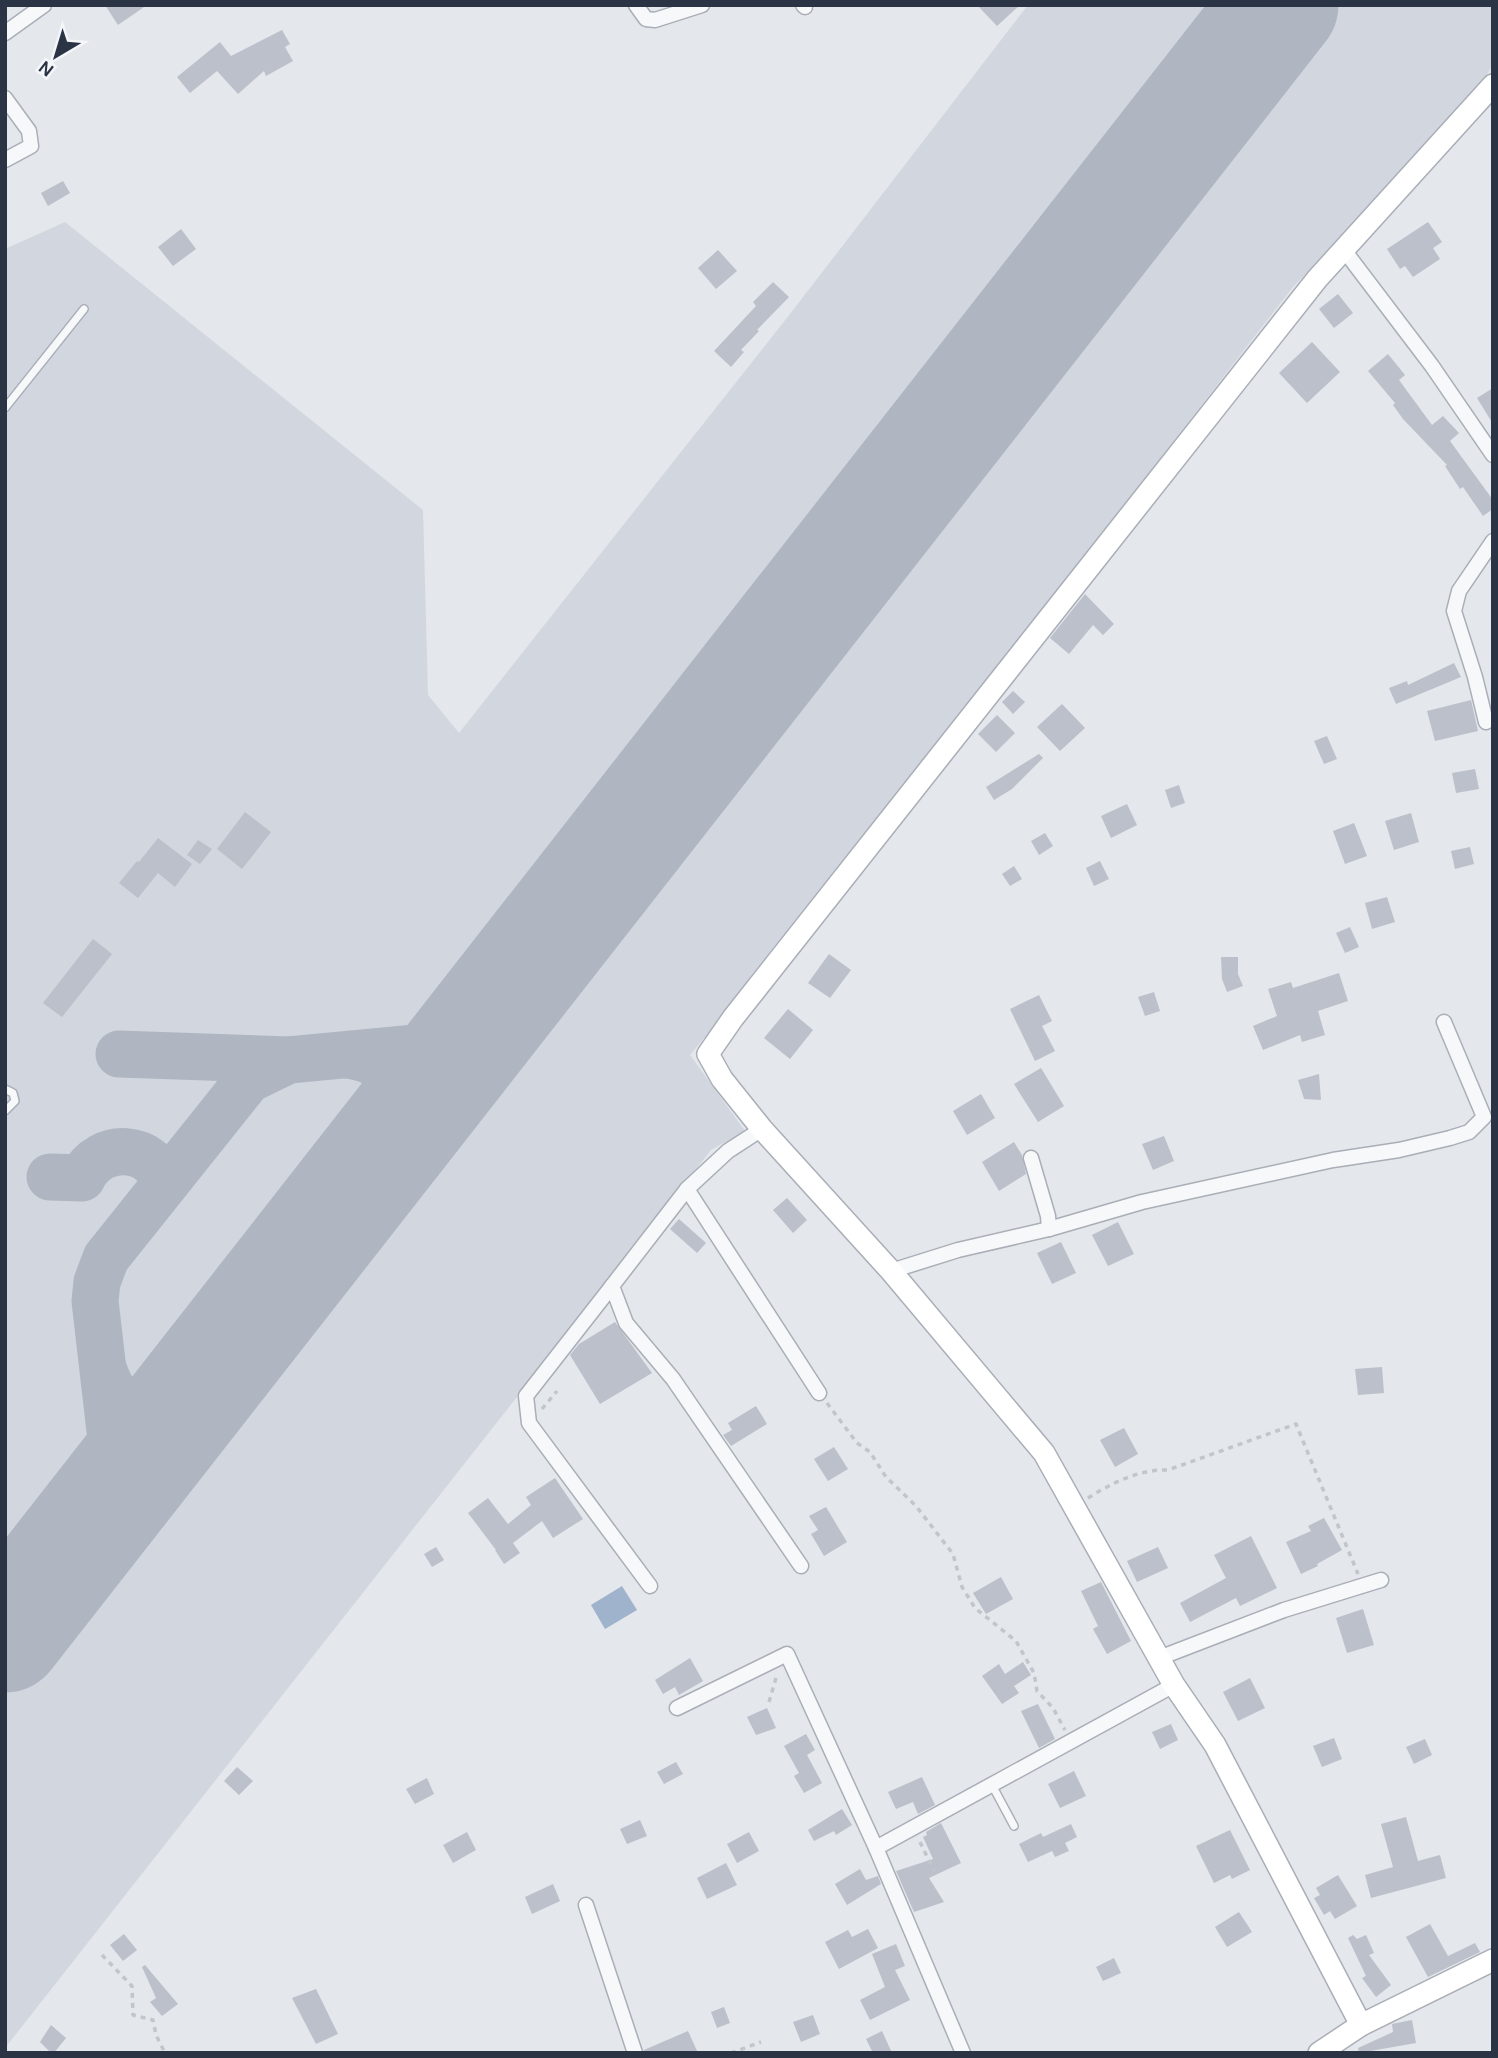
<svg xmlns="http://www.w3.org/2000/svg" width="1498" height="2058" viewBox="0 0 1498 2058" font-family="Karla,sans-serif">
<rect width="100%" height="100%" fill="#e4e7ec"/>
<!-- built -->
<polygon fill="#d2d6de" points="1028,5 1493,5 1493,65 1469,102 1293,287 800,923 690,1055 745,1131 711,1150 5,2048 5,249 65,222 423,510 428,695 459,733 790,314"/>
<!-- water -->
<polygon fill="#9fb4cc" points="622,1586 637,1610 605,1629 591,1605"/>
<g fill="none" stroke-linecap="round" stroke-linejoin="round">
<!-- taxiway -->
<g stroke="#b0b6c1" stroke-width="47">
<polyline points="119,1054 289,1060 468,1043"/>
<path d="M 348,1055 C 357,1057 366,1058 374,1063 C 390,1074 410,1098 402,1118 C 395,1136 379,1153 369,1169"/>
<path d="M 50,1177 L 82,1178 C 100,1140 154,1144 165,1184"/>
<path d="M 104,1371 C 107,1379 111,1389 117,1396 C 132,1411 158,1412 176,1403 C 186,1399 194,1389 203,1382"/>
<polyline points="117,1491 95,1301 97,1282 106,1258 248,1080 289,1060"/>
</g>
<!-- runway -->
<polyline stroke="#b0b6c1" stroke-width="117" points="5,1634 1280,5"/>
</g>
<!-- building -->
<g fill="#bbc0ca">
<polygon points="105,5 147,5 118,25"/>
<polygon points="977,5 1020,5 997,26"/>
<polygon points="282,30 290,44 285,47 293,61 266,76 264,71 238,94 217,71 190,93 177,77 220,42 231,56"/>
<polygon points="63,181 70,193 48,206 41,193"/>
<polygon points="1428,222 1442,242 1433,248 1440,259 1413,277 1405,266 1400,269 1387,249"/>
<polygon points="181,229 196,249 173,266 158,247"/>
<polygon points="718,250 737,271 716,289 698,268"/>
<polygon points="773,282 789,297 757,330 759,331 741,350 744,352 731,367 714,351 756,306 753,302"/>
<polygon points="1338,294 1353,313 1334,328 1319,309"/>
<polygon points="1312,342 1340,372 1307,403 1279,373"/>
<polygon points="1388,354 1405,375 1399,380 1432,425 1443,416 1459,433 1450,441 1493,500 1493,509 1483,516 1463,487 1460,489 1445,466 1447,465 1403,419 1393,405 1395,403 1368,371"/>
<polygon points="1493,388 1493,424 1477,398"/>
<polygon points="1085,594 1114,624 1103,635 1093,625 1069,654 1050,638"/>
<polygon points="1454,663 1461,677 1396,704 1389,688 1407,681 1408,685"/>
<polygon points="1013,691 1025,702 1013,714 1002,702"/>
<polygon points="1471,700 1478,731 1435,741 1427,711"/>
<polygon points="1062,704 1085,728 1060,751 1037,727"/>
<polygon points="997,715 1015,733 996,752 978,734"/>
<polygon points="1327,736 1337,759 1324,764 1314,741"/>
<polygon points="1039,754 1043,758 1012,789 994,800 986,787"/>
<polygon points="1475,769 1479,789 1456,793 1452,773"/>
<polygon points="1179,785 1185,803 1171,808 1165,790"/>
<polygon points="1127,804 1137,825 1111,838 1101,816"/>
<polygon points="245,812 271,832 242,869 217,849"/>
<polygon points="1411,813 1419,842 1394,850 1385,821"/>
<polygon points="1354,823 1367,856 1345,864 1333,831"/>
<polygon points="1045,833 1053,846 1039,855 1031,841"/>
<polygon points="158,838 192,864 175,887 158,873 138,898 119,883 137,861 139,862"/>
<polygon points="198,840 212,849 200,864 187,855"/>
<polygon points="1470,847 1474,864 1455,869 1451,851"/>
<polygon points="1100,861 1109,879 1094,886 1086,868"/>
<polygon points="1014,866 1022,879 1010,886 1002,874"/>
<polygon points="1387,897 1395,922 1372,929 1365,903"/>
<polygon points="1350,927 1359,947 1345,953 1336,933"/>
<polygon points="93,939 112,954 62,1017 43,1003"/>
<polygon points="829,954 851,970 830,998 808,983"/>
<polygon points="1221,957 1238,957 1238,974 1243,986 1227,992 1222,979"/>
<polygon points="1339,973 1348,1001 1318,1011 1325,1035 1302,1042 1300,1035 1263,1050 1253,1026 1277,1016 1268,989 1291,982 1293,988"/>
<polygon points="1154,992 1160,1011 1145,1016 1138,997"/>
<polygon points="1039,995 1052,1021 1042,1026 1055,1051 1035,1061 1010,1009"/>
<polygon points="788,1009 813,1030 790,1059 764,1038"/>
<polygon points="1041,1068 1064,1106 1038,1122 1014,1084"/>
<polygon points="1319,1074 1321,1100 1304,1099 1298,1080"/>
<polygon points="981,1094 995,1118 967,1135 953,1111"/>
<polygon points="1164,1136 1174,1161 1153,1170 1142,1144"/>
<polygon points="1014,1142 1022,1155 1026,1174 999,1191 982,1162"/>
<polygon points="787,1198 807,1220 793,1233 773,1210"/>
<polygon points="679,1219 706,1243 697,1253 670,1229"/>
<polygon points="1118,1222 1134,1254 1108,1266 1092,1235"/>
<polygon points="1061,1242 1076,1273 1052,1284 1037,1253"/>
<polygon points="615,1322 652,1373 600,1404 570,1355 579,1344"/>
<polygon points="1382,1367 1384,1393 1358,1395 1355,1369"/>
<polygon points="756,1406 767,1424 731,1446 723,1435 732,1430 728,1423"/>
<polygon points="1124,1428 1138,1454 1115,1467 1100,1440"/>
<polygon points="834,1447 848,1469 828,1481 814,1459"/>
<polygon points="555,1478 583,1519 553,1538 542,1521 513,1543 520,1553 504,1564 495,1550 496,1550 468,1513 488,1498 508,1524 531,1505 526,1497"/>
<polygon points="826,1507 847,1542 824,1556 811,1534 818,1530 809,1516"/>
<polygon points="1324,1518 1342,1550 1317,1564 1318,1566 1301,1574 1286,1542 1311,1531 1308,1526"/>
<polygon points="1251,1536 1277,1588 1240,1606 1236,1598 1190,1622 1180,1603 1226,1578 1214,1555"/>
<polygon points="436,1547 444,1560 432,1567 424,1554"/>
<polygon points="1158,1547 1168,1568 1137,1582 1127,1561"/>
<polygon points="1001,1577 1013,1599 986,1614 973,1593"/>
<polygon points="1101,1582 1131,1641 1107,1654 1093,1629 1098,1626 1081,1591"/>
<polygon points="1363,1609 1374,1645 1347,1653 1336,1618"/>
<polygon points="690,1658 703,1681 679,1695 675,1687 663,1694 655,1680"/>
<polygon points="1023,1662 1031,1675 1014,1686 1019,1693 1002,1704 982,1676 999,1664 1005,1674"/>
<polygon points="1250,1678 1265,1708 1238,1721 1223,1692"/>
<polygon points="1038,1704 1055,1739 1039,1748 1021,1711"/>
<polygon points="767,1708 776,1728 756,1735 747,1717"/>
<polygon points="1171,1724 1178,1740 1160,1749 1152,1732"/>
<polygon points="806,1734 815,1750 807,1755 822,1783 804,1793 794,1776 799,1773 784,1746"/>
<polygon points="1334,1738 1342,1759 1322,1767 1313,1746"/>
<polygon points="1425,1739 1432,1755 1414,1764 1406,1747"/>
<polygon points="676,1762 683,1774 664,1784 657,1772"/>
<polygon points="237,1767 253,1781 239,1795 224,1781"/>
<polygon points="1074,1771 1086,1796 1060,1808 1048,1784"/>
<polygon points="922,1777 935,1805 918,1814 913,1802 896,1809 888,1792"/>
<polygon points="427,1778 434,1794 415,1804 406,1789"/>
<polygon points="842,1809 852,1825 836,1835 834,1831 814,1841 808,1830"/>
<polygon points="1406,1817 1418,1861 1440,1855 1446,1878 1371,1898 1365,1875 1393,1867 1381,1824"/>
<polygon points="640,1820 647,1836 627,1844 620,1829"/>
<polygon points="941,1823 961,1863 929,1878 944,1902 914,1912 896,1871 933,1859 923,1837 927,1835 926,1832"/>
<polygon points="1071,1824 1077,1837 1065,1843 1069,1851 1055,1857 1052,1851 1028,1862 1019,1844 1041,1833 1043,1837"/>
<polygon points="1230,1830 1250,1870 1232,1879 1230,1875 1214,1883 1196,1846"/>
<polygon points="467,1832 476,1850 453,1863 443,1845"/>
<polygon points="749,1832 759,1851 737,1863 727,1844"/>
<polygon points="726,1863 737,1885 707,1899 697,1878"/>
<polygon points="860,1869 866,1880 878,1876 881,1884 847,1905 835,1884"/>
<polygon points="1338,1875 1357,1906 1335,1919 1330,1911 1324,1915 1314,1898 1320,1895 1316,1888"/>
<polygon points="553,1884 560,1901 532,1914 525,1897"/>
<polygon points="1239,1912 1252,1932 1227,1947 1215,1927"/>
<polygon points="1430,1924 1448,1956 1475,1943 1480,1952 1428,1977 1406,1937"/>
<polygon points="868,1929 878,1948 839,1969 825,1942 848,1930 852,1937"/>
<polygon points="124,1934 137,1950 123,1961 110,1945"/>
<polygon points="1353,1935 1357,1939 1366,1935 1374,1953 1369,1955 1391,1985 1376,1997 1362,1978 1366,1976 1348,1938"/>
<polygon points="896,1944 905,1966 895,1970 910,2000 870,2020 860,2000 885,1987 872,1954"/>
<polygon points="1114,1958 1121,1973 1103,1981 1096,1967"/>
<polygon points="145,1965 178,2004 162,2016 150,2002 156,1998 142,1967"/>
<polygon points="316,1989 338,2034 316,2044 292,1998"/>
<polygon points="724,2007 730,2023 717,2028 711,2012"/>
<polygon points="813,2015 820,2034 801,2042 793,2022"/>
<polygon points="1412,2020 1416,2043 1359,2053 1358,2048 1393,2032 1392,2024"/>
<polygon points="51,2025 66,2038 54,2053 51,2053 40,2042"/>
<polygon points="688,2031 698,2053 644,2053 644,2050"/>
<polygon points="882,2031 892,2053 873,2053 866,2039"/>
</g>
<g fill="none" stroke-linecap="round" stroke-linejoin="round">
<!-- lane casing -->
<g stroke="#a9aeb7" stroke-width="10">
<g id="lane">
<polyline points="5,408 84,309"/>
<polyline points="5,1089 13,1093 15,1101 5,1111"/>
<polyline points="992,1785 1014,1826"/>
</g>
</g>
<!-- street casing -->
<g stroke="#a9aeb7" stroke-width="17">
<g id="street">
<polyline points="636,5 646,19 655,20 702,5"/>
<polyline points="803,5 805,7"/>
<polyline points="5,33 44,5"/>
<polyline points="5,98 29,131 31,146 5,160"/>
<polyline points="1344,250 1432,366 1493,455"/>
<polyline points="1486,722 1475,677 1454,611 1459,591 1493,541"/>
<polyline points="762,1129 728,1151 687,1189 819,1393"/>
<polyline points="687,1189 612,1286 626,1323 673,1379 801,1566"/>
<polyline points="1049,1229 1142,1202 1333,1160 1399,1150 1450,1138 1469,1132 1484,1117 1444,1022"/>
<polyline points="891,1271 958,1250 1049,1229 1048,1216 1031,1158"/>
<polyline points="612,1286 526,1396 529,1423 650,1586"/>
<polyline points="1159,1658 1284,1610 1381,1580"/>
<polyline points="677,1708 787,1654 876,1848 963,2053"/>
<polyline points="876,1848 1174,1685"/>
<polyline points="586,1905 635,2053"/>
</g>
</g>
<!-- secondary casing -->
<g stroke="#a9aeb7" stroke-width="24">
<g id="secondary">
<polyline points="1361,2025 1215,1745 1174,1685 1044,1453 891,1271 762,1129 722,1079 708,1054 733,1018 1317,279 1493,85"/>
<polyline points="1319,2053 1361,2025 1493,1960"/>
</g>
</g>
<!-- path -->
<g stroke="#c2c5cb" stroke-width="3.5" stroke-dasharray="5 5" stroke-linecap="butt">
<polyline points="827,1403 857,1443 870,1452 886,1477 916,1506 953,1554 962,1587 975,1608 1016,1641 1034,1673 1037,1691 1053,1708 1065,1730"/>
<polyline points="542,1409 557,1391"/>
<path d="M 1088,1498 C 1112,1483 1139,1469 1168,1470 L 1296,1424 L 1358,1574"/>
<polyline points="769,1702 776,1678"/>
<polyline points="920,1842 934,1871"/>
<polyline points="102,1955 132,1986 133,2015 153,2020 156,2035 165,2053"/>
<polyline points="731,2053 761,2042"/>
</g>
<!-- lane -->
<use href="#lane" stroke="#f7f8fa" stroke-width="7"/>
<!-- street -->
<use href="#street" stroke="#f7f8fa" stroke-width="14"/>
<!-- secondary -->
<use href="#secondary" stroke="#fff" stroke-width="21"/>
</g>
<!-- border -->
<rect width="1498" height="2058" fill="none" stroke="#2b3445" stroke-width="14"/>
<!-- north arrow -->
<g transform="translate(56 56) rotate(218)" stroke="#f4f6f9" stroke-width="5" paint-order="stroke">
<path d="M0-5L12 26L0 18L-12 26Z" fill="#2b3445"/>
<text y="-10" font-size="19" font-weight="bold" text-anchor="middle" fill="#2b3445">N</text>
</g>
</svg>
